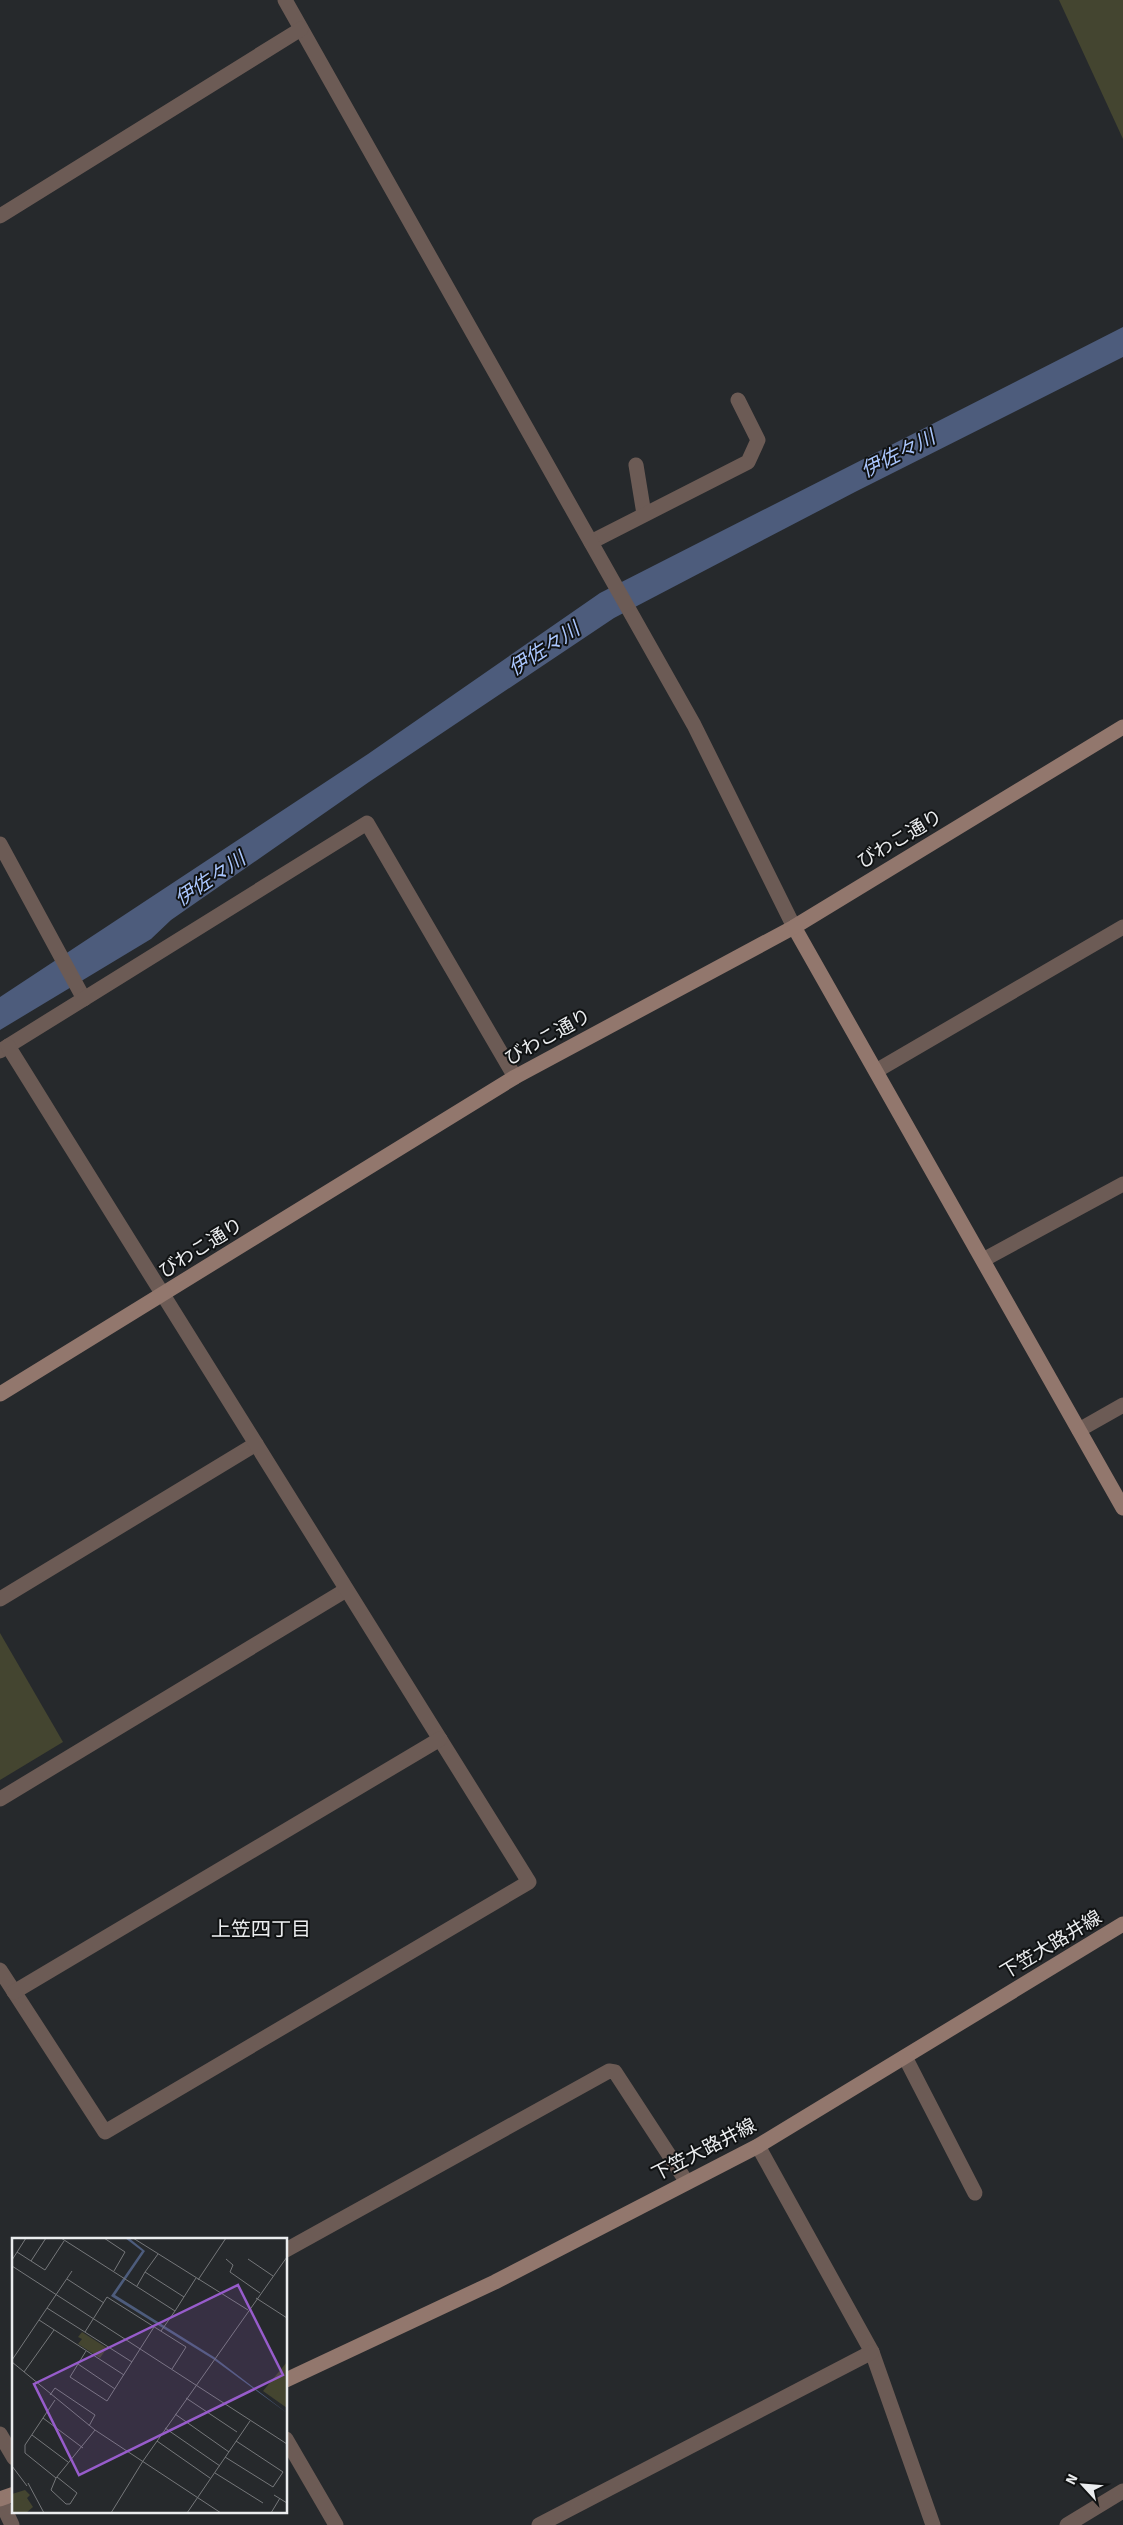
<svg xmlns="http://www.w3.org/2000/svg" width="1123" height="2525" viewBox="0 0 1123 2525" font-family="Signika,'Noto Sans JP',sans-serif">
<rect width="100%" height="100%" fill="#26292c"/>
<!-- green -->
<g fill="#444530">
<polygon points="1059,0 1123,0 1123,139"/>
<polygon points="0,1633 63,1742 0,1780"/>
</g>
<!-- water -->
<polygon fill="#4d5c7c" points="1123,327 1123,357 855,492 614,618 369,782 171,920 151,939 0,1030 0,997 368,754 600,593"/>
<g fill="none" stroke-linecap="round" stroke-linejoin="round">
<!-- lane -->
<g stroke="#6c5b55" stroke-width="15">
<polyline points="636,465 644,514"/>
<polyline points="591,542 748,462 758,440 738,400"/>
<polyline points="905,2057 975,2193"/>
<polyline points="0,2434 14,2458"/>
<polyline points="0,2499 12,2525"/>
<polyline points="1067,2525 1123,2491"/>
</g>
<!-- street -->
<g stroke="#6c5b55" stroke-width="15">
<polyline points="285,0 694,725 794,927"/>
<polyline points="0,216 301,29"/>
<polyline points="0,844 84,999"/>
<polyline points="0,1051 367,823 515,1077"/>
<polyline points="876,1071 1123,927"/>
<polyline points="983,1260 1123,1184"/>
<polyline points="1079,1430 1123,1405"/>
<polyline points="0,1599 256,1444"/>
<polyline points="0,1799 346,1590"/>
<polyline points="0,1970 105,2132 529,1882 8,1046"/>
<polyline points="14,1992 440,1739"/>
<polyline points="758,2146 872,2352 933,2525"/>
<polyline points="286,2250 609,2071 615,2072 686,2181"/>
<polyline points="286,2439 336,2525"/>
<polyline points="539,2525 872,2352"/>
</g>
<!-- secondary -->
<g stroke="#92776d" stroke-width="15">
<polyline points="794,927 1123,1508"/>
<polyline points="0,1394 515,1077 794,927 1123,727"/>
<polyline points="286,2380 495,2282 758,2146 1123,1924"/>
<polyline points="0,2499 14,2494"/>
</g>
</g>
<g text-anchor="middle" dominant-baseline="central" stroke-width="4" stroke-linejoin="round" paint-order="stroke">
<!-- street labels -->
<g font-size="19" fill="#ebedef" stroke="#101213">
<text transform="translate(900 839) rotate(-31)">びわこ通り</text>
<text transform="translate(548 1037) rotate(-29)">びわこ通り</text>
<text transform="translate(201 1248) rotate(-32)">びわこ通り</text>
<text transform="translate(1051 1945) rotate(-31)">下笠大路井線</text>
<text transform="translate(704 2150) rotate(-27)">下笠大路井線</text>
</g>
<!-- water labels -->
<g font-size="20" font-style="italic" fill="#aac6fd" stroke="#101213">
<text transform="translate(898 454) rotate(-27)">伊佐々川</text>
<text transform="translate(544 649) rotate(-33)">伊佐々川</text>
<text transform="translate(210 879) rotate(-34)">伊佐々川</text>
</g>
<!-- neighbourhood labels -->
<g font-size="20" fill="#ebedef" stroke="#101213">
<text x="261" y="1929">上笠四丁目</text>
</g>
</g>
<!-- overview -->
<g transform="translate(12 2238)">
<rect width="275" height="275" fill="#26292c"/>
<path d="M 70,94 L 95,110 L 88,120 L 66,106 L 70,101 L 66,99 ZM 275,124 L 275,170 L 251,153 ZM 13,252 L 18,257 L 15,260 L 21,269 L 14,275 L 0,275 L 0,256 Z" fill="#444530"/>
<path d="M 113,0 L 117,0 L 133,13 L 103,57 L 202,119 L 275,175 L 201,121 L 99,58 L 130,13 Z" fill="#4d5c7c"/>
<path fill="none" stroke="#75777a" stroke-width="1" d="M 49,0 L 163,73 L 184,40M 92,0 L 113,14 L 102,33M 121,0 L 236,72M 5,14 L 33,32 L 52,3M 214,21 L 221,27 L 218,34 L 248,55M 236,21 L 261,38M 0,22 L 14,0M 19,23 L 34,0M 0,28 L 275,206M 133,34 L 146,16M 55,41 L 92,65M 186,42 L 214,0M 125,48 L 133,34 L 172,59M 244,60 L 275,80M 35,70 L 120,124M 27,82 L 112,137M 149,93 L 163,73M 73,94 L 95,59 L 174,109 L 160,131M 74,113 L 58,139 L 95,163 L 142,89M 0,122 L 60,33M 0,124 L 83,192 L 209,275M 66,126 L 103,151M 12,134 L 42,92M 38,157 L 43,150 L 83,177 L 77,188M 174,160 L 225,194M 43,162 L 13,207 L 13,215 L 44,240 L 83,192M 163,176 L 217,214M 31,180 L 71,210M 153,190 L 208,228M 20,197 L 56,224M 145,203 L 198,240M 213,219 L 261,249 L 271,234 L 224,203M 0,228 L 15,248M 203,235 L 251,265M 44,240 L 39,252 L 54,266 L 58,266 L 65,255 L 45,239M 16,245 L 32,275M 262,257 L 275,265M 99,275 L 131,223 L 275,19M 175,275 L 238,183M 259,275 L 268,260"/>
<path fill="#975ccb" fill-opacity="0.15" stroke="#975ccb" stroke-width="2.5" d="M 226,47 L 271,137 L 67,237 L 22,146 Z"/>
<rect width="275" height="275" fill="none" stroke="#ebedef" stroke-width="2.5"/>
</g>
<!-- north arrow -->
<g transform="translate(1083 2485) rotate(296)" stroke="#101213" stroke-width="4" paint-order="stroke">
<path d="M0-4L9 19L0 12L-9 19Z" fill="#ebedef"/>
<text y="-8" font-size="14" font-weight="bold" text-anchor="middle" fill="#ebedef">N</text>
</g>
</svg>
